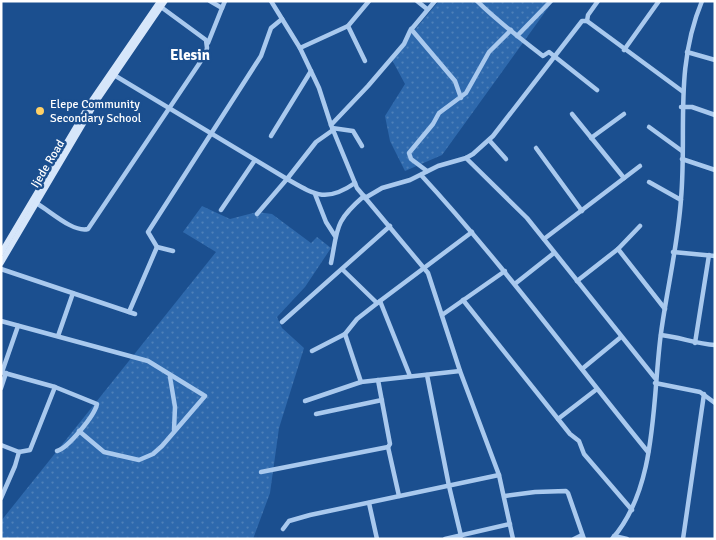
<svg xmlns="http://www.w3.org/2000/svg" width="716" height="540" viewBox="0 0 716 540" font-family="Signika,sans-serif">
<defs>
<pattern id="grass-dots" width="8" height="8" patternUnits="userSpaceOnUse" patternTransform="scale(1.25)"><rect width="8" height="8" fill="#2e69ad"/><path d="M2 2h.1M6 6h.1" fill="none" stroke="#4d80b9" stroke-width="1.8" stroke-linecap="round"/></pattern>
</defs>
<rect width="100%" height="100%" fill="#1b4f8f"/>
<!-- grass -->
<g fill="url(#grass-dots)">
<polygon points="439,1 553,1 442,155 405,171 390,141 385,116 405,84 391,58"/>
<polygon points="202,206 230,219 257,212 272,214 311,243 317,237 331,248 305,287 277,317 282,328 304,348 279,428 270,493 253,539 1,539 1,521 216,252 183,232"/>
</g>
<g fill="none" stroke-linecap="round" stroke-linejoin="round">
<!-- minor -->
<g stroke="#a9c9ee" stroke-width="4.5">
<polyline points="271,1 300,48 319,88 331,125 357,188 428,273 460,371 499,475 513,539"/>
<polyline points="417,1 427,9"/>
<path d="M 477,1 C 498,22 520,38 543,56 L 549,52 L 597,90"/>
<polyline points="222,8 225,1"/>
<polyline points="587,21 588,15 598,1"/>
<polyline points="348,26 365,61"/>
<polyline points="411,29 455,81 461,98"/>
<polyline points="517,36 551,1"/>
<polyline points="208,43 222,8 210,1"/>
<polyline points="300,48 348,26 369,1"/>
<polyline points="624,50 659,1"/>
<polyline points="687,52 715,60"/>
<polyline points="114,75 287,179 316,142 333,130"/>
<polyline points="681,107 692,107 715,115"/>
<polyline points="572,114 624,178"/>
<polyline points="331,125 368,86 404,44 410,31 435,1"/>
<polyline points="649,127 682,151"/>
<polyline points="332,128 353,131 362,146"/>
<polyline points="271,136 311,71"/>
<polyline points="591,138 624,114"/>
<polyline points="489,140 506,159"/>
<polyline points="536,148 582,211"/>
<polyline points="466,158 527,218 655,378"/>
<polyline points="682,159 715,170"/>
<polyline points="427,171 411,159 409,153 433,124 439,113 466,93 489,52 511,30"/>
<path d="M 421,175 C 502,263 572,359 648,452"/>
<polyline points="649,182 681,200"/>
<polyline points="315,194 326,222 335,236"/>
<polyline points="365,198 382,188 410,180 438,166 466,158 473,154 493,136 582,21 587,21 682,91"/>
<path d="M 36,203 C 49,210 73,233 88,229 L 205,55 L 207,48 L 206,40 L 161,7"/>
<polyline points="221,210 255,160"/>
<path d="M 257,214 L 287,179 C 315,195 326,203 355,183"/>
<polyline points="544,239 640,166"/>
<polyline points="618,249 665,309"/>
<polyline points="173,251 157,247 148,232 261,56 271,28 282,19"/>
<polyline points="673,252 715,256"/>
<path d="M 331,263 C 338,228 334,222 364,196"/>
<polyline points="1,269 135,314"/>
<polyline points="343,270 377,303"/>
<polyline points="577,281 618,249 640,226"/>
<polyline points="516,283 554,253"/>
<polyline points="463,300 570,434 579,441 584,454 632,510"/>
<polyline points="380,301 410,376"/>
<polyline points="129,312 157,247"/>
<polyline points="442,315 505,271"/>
<polyline points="1,321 148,361 205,396 162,446 153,454 139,460 104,452 79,431"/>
<polyline points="282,322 390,226"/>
<polyline points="345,334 361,382"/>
<path d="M 661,335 C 680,337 696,344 715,345"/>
<polyline points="58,336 73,293"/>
<polyline points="695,343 709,255"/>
<polyline points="312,351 345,334 357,319 380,301 472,232"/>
<polyline points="582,369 621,337"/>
<path d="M 1,372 L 55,387 L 97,404 C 95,415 68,448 57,451"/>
<polyline points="2,372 18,326"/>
<polyline points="427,375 449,486 461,536"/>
<polyline points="170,377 175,407 174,430"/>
<polyline points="655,383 700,392 715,403"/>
<polyline points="1,388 6,373"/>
<polyline points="305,401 361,382 460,371"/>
<polyline points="316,414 382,400"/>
<polyline points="558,419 597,389"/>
<polyline points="1,445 19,452 30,450 55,387"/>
<polyline points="388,447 399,496"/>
<polyline points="261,472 388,447 390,444 378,380"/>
<polyline points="505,496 535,492 566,491 568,493 584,539"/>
<polyline points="1,498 15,466 19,452"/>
<polyline points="369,503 377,539"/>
<polyline points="283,529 289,521 310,515 499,475"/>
<polyline points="614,536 627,539"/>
<polyline points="445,539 510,524"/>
<polyline points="574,539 582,535"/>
<path d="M 612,539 C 658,487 652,399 661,333 C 667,289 678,244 681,199 C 687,130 674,68 702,1"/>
<polyline points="683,539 704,394"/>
</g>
<!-- secondary -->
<g stroke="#d6e6fa" stroke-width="5.5">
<polyline points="1,253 92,100 160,1"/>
<polyline points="1,263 96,102 165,1"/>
</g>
</g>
<!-- markers -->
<circle fill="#ffd166" stroke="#1b4f8f" stroke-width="2" cx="40" cy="111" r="5"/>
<g text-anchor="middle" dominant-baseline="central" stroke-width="5" stroke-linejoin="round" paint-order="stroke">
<!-- poi labels -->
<g font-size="12" fill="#fff" stroke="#1b4f8f" text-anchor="start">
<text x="50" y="104">Elepe Community<tspan x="50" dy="14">Secondary School</tspan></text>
</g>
<!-- street labels -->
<g font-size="12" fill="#fff" stroke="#1b4f8f">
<text transform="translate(48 164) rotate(-59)">Ijede Road</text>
</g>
<!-- quarter labels -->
<g font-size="15" font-weight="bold" fill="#fff" stroke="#1b4f8f">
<text x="190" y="55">Elesin</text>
</g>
</g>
<!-- border -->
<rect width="716" height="540" fill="none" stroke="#ffffff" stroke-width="5"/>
</svg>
